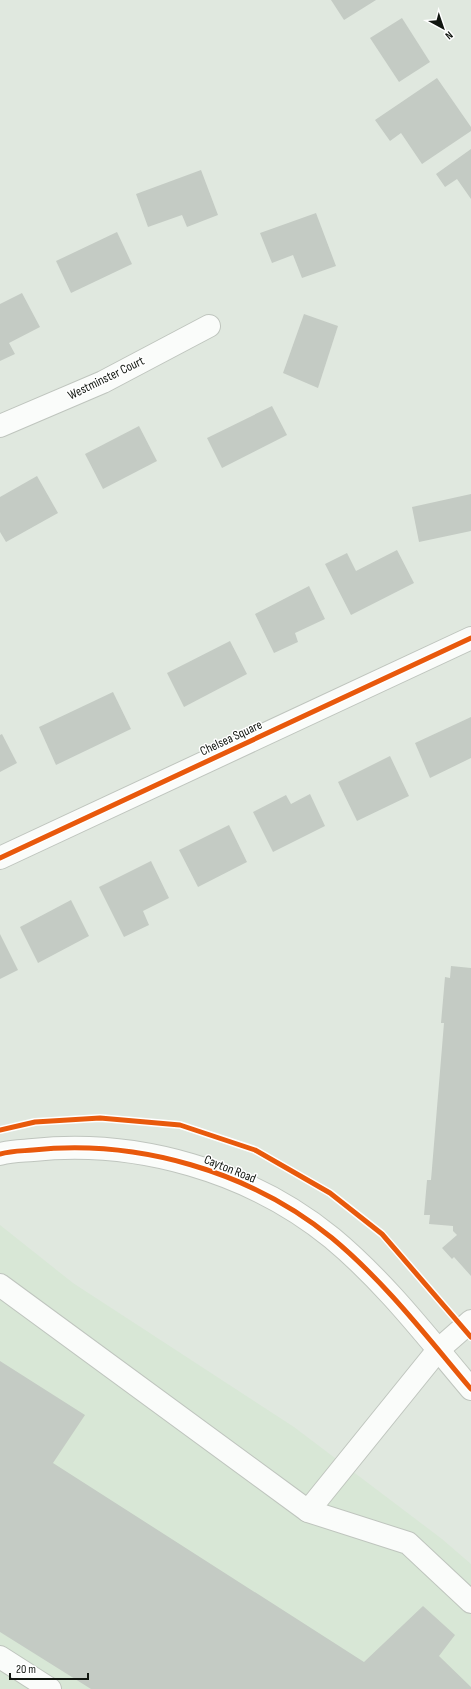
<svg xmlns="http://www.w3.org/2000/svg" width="471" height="1689" viewBox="0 0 471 1689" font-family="'Sofia Sans Condensed',sans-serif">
<rect width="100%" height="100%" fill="#e0e8df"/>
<!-- built -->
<polygon fill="#d8e7d6" points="0,1225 73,1283 294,1427 442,1539 471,1564 471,1689 0,1689"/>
<!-- building -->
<g fill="#c4cbc4">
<polygon points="331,0 376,0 344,20"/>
<polygon points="402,18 430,62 399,82 370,38"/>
<polygon points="437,78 471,127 471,131 422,164 401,133 390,141 375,120"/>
<polygon points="471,149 471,199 457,179 445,187 436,174"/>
<polygon points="201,170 218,215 187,227 182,215 148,227 136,194"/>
<polygon points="316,213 336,266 302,278 293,255 272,263 260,233"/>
<polygon points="117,232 132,264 71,293 56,261"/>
<polygon points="22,293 40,327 9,343 15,354 0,361 0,304"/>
<polygon points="304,314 338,326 318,388 283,373"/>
<polygon points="272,406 287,435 222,468 207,438"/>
<polygon points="139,426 157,461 103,489 85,454"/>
<polygon points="37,476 58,513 6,542 0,532 0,497"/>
<polygon points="471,494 471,531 419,542 412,507"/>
<polygon points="397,550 414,583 351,615 325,564 347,553 356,571"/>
<polygon points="309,586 325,619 295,633 298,642 274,653 255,614"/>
<polygon points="230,641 247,674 184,707 167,673"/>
<polygon points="113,692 131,729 56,765 39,727"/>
<polygon points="471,717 471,758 430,778 415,743"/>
<polygon points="2,734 17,763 0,772 0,735"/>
<polygon points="390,756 409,796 357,821 338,782"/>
<polygon points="310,794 325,826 273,852 253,812 286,795 291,804"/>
<polygon points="229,825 247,862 198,887 179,850"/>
<polygon points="151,861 169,898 143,911 149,925 124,937 99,887"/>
<polygon points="71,900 89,936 38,963 20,927"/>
<polygon points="0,934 18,970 0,979"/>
<polygon points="451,966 471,968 471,1276 454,1257 452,1259 442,1248 457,1235 453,1231 453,1226 429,1224 430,1215 424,1215 427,1180 431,1180 444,1023 441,1023 445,977 450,978"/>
<polygon points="0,1361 85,1415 53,1463 364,1662 423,1606 455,1635 439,1656 471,1687 471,1689 91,1689 0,1632"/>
</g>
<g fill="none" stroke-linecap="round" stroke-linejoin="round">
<!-- minor casing -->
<g stroke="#bfc5be" stroke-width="24">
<g id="minor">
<polyline points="0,426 103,382 209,326"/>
<polyline points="0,858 471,638"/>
<path d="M 0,1154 C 11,1151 22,1151 33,1150 C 137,1139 250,1171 332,1238 C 385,1282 427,1337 471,1389"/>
<polyline points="0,1285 308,1511 408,1543 471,1602"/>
<polyline points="308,1511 438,1350 471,1321"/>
<polyline points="0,1657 50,1689"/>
</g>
</g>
<!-- minor -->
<use href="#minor" stroke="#fafcfa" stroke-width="22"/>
<!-- cycleway casing -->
<g stroke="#fff" stroke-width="8">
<g id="cycleway">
<polyline points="0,858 471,638"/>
<polyline points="0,1130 35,1122 100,1118 180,1125 255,1150 330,1193 382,1234 471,1337"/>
<path d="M 0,1154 C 11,1151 22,1151 33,1150 C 137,1139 250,1171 332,1238 C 385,1282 427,1337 471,1389"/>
</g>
</g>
<!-- cycleway -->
<use href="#cycleway" stroke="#e8590c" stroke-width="5"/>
</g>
<g text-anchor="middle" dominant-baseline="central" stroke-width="3" stroke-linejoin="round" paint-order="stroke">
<!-- street labels -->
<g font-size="13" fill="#111610" stroke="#fff">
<text transform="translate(106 378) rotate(-26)">Westminster Court</text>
<text transform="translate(231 738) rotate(-25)">Chelsea Square</text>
<text transform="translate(230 1169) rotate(22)">Cayton Road</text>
</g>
</g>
<!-- north arrow -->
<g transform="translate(443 28) rotate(140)" stroke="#ffffff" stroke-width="3" paint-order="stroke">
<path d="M0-3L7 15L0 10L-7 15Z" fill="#111610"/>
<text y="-6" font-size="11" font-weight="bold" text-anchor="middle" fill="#111610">N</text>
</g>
<!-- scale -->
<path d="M10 1673v6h78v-6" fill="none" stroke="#111610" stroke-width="2"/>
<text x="16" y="1673" font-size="12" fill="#111610" stroke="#ffffff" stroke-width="3" paint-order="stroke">20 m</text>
</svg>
